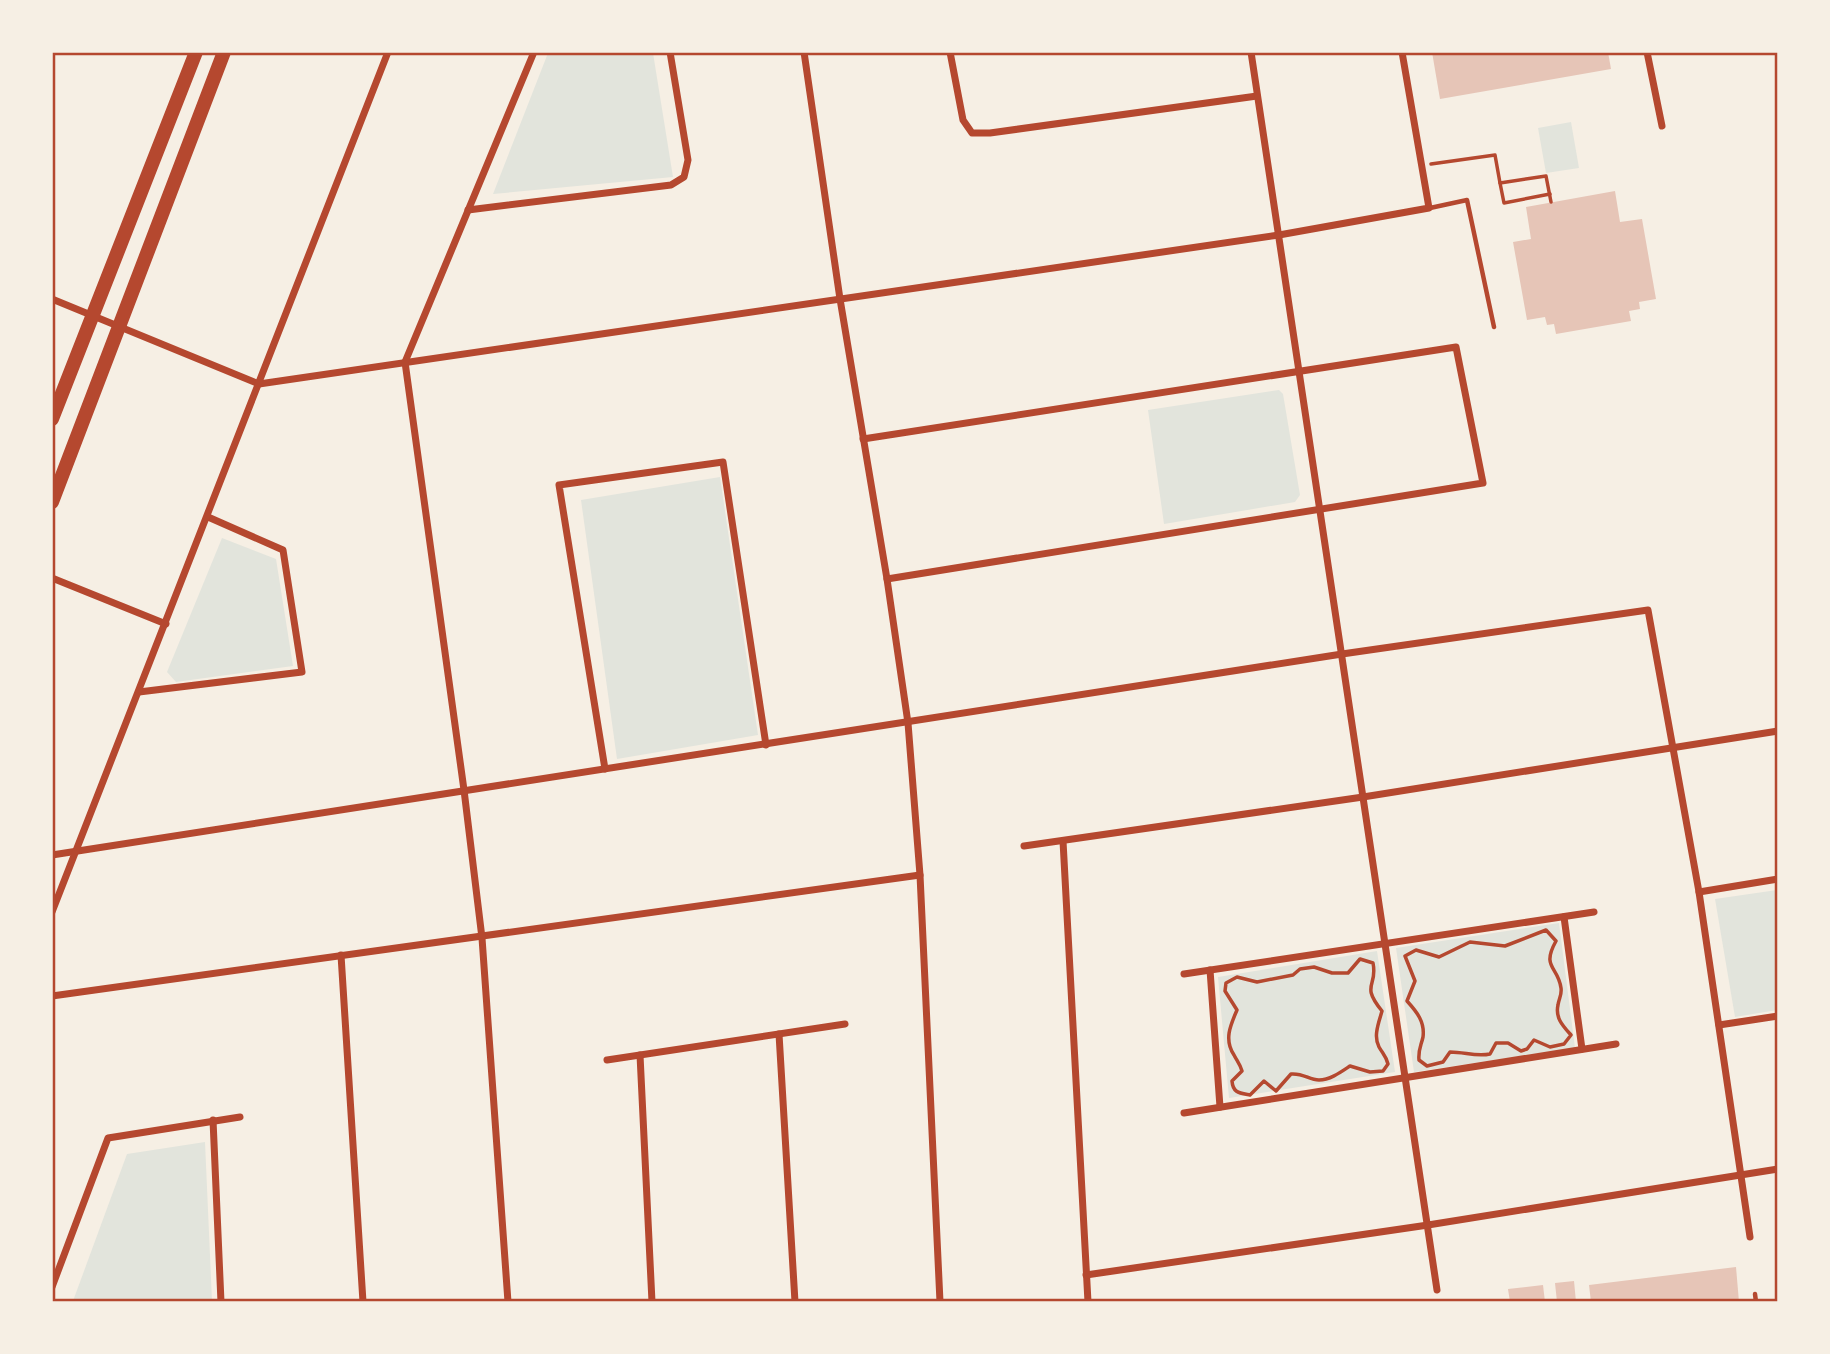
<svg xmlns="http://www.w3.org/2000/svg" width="1830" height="1354" viewBox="0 0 1830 1354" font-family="Jost,sans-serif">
<rect width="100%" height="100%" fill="#f6efe4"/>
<!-- green -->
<g fill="#e2e4dc">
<polygon points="548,53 653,53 673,177 493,194"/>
<polygon points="1571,122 1579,168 1546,173 1538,128"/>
<polygon points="1279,390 1283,394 1300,495 1295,502 1164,524 1148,410"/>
<polygon points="720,477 758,735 617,759 581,500"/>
<polygon points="222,538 276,559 293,666 176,682 167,672"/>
<polygon points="1777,890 1777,1010 1735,1017 1715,899"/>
<polygon points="1559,923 1575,1048 1414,1072 1396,948"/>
<polygon points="1377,951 1395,1072 1229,1098 1218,977"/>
<polygon points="205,1142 212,1301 73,1301 127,1154"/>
</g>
<!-- building -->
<g fill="#e6c5b7">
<polygon points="1432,52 1608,52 1611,69 1440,99"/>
<polygon points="1615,191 1620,222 1642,219 1656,299 1639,302 1640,309 1629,311 1631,321 1556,334 1554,324 1547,325 1545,317 1527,320 1513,242 1531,239 1526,207"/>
<polygon points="1736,1267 1739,1302 1591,1302 1589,1285"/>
<polygon points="1574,1281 1576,1302 1557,1302 1555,1283"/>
<polygon points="1543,1285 1545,1302 1510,1302 1508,1289"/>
</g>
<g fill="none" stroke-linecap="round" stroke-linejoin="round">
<!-- path -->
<g stroke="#b5482f" stroke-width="3.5">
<polyline points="1431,164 1495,155 1500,183 1546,176 1551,202"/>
<polyline points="1500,183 1504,203 1550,194"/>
<path d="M 1546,930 L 1556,941 C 1541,968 1558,966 1561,988 C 1562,995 1559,998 1558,1005 C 1555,1018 1563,1026 1571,1035 L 1564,1044 L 1550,1047 L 1534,1040 L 1527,1049 L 1521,1051 L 1508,1043 L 1496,1043 L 1490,1054 C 1476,1057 1465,1052 1450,1052 L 1443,1062 L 1427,1066 L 1419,1060 C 1418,1050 1421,1046 1423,1037 C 1425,1022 1417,1012 1407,1001 L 1415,981 L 1405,956 L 1416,950 L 1439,957 L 1470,942 L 1505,946 Z"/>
<path d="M 1360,959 L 1373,963 C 1378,987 1360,984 1382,1011 C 1379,1022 1373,1036 1379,1047 C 1383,1054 1386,1056 1388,1064 L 1383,1071 L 1370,1072 L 1350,1066 C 1341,1072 1330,1080 1319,1080 C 1309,1080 1304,1073 1291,1074 L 1276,1091 L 1264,1081 L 1250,1095 C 1239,1093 1233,1093 1232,1081 L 1242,1071 C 1240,1064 1237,1061 1234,1055 C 1224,1040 1230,1026 1237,1010 L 1225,991 L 1226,983 L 1237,977 L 1257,982 L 1293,975 L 1300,969 L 1314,967 L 1332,973 L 1348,973 Z"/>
</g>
<!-- service -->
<g stroke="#b5482f" stroke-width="4.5">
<polyline points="1430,208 1467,200 1494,327"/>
<polyline points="1755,1294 1756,1302"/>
</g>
<!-- minor -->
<g stroke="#b5482f" stroke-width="7">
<polyline points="804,52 840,299 887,579 908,723 920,875 940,1302"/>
<polyline points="950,52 963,120 972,133 990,133 1257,96"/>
<polyline points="1251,52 1437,1290"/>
<polyline points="1647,52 1662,126"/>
<polyline points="468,210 671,185 684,177 688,160 670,52"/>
<polyline points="52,299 259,384 1279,235 1429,208 1402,52"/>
<polyline points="863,439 1456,347 1483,483 887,579"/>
<polyline points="52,578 166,624"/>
<polyline points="139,692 302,672 283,550 208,517"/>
<polyline points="605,769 559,485 723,462 766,745"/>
<polyline points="1063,841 1088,1302"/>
<polyline points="1024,846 1363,797 1778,731"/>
<polyline points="52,855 1342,654 1648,610 1699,892 1750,1237"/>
<polyline points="1699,892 1778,879"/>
<polyline points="52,912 388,52"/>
<polyline points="1564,917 1582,1049"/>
<polyline points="341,955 363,1302"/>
<polyline points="1210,970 1220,1107"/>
<polyline points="1184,974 1594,912"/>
<polyline points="52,996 920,875"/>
<polyline points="1719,1025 1778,1016"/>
<polyline points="779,1034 795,1302"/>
<polyline points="640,1055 652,1302"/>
<polyline points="607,1060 845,1024"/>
<polyline points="1184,1113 1616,1044"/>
<polyline points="213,1120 221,1302"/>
<polyline points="1086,1275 1428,1225 1778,1169"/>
<polyline points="52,1287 108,1138 240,1117"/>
<polyline points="508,1302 482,938 464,790 405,362 534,52"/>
</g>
<!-- secondary -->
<g stroke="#b5482f" stroke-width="14">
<polyline points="52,419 196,52"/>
<polyline points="52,502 224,52"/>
</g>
</g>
<!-- border -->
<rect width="1830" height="1354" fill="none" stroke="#f6efe4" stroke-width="108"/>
<rect x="54" y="54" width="1722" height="1246" fill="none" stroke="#b5482f" stroke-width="2.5"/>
</svg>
